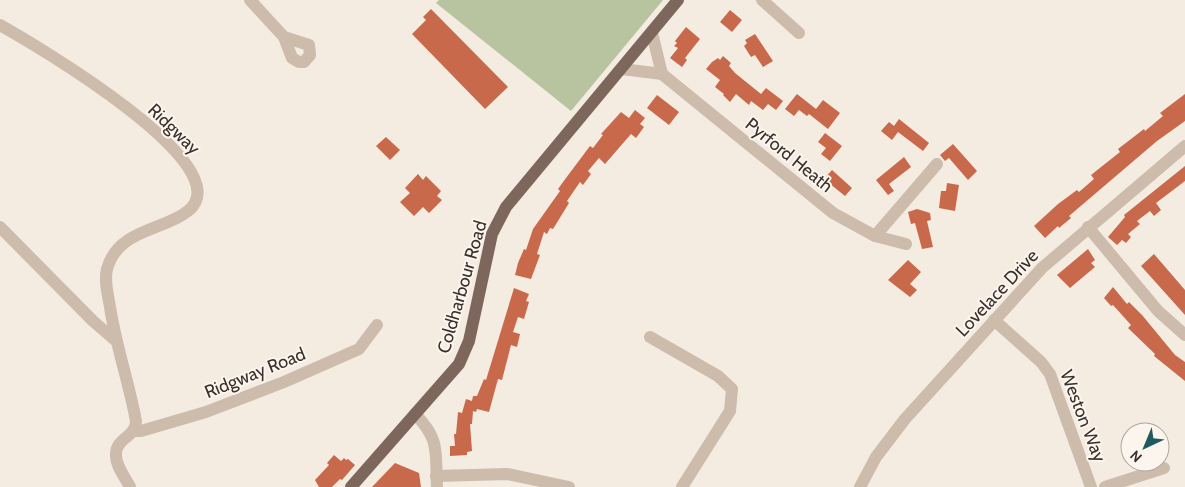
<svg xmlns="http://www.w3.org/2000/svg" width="1185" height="487" viewBox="0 0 1185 487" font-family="Cabin,sans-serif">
<rect width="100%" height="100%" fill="#f4ebe1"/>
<!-- green -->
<polygon fill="#b8c4a0" points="439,0 663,0 571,111 436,3"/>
<!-- building -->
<g fill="#c8694b">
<polygon points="431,9 508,87 485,109 412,34 426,20 423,17"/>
<polygon points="730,10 742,20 732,32 720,22"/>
<polygon points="686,27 700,39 685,58 687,60 682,67 670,58 678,48 674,46 677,43 675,41"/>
<polygon points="755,34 773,61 763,67 755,55 751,57 744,46 747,43 745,40"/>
<polygon points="723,56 731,63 729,66 735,73 761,94 766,88 783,101 776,110 768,104 763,110 751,101 749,105 736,94 730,102 723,95 724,94 715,87 720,80 706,69 712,62 718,58 720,60"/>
<polygon points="797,94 816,109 823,100 840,113 828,129 809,114 807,116 799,110 794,116 785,109"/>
<polygon points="1185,94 1185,121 1157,141 1069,216 1071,218 1059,228 1058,226 1045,238 1034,226 1058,204 1077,190 1079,192 1094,179 1091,175 1120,152 1118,149 1144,129 1145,131 1163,116 1160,113"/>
<polygon points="657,95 679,112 669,125 647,108"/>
<polygon points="635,110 645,118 640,124 644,127 636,138 631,134 605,164 599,158 588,171 591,174 583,185 580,182 567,201 569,203 553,229 550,228 547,234 544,232 537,254 540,255 531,279 515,275 518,263 524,249 526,250 533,229 560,191 558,189 566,178 590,146 593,148 603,135 601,134 621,112 629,118"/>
<polygon points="899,119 929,143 923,151 898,132 892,140 881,131 889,122 894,126"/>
<polygon points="825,133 842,146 830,161 821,154 826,148 818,142"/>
<polygon points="386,137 400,150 390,160 376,146"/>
<polygon points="953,144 977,171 968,180 949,158 945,161 940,155"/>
<polygon points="904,157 911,167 889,184 894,191 888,195 876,180"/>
<polygon points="1185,166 1185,181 1156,203 1161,210 1154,216 1150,211 1137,221 1140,224 1128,234 1131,237 1126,243 1122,240 1117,245 1108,237 1125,217 1124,215"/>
<polygon points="832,170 852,188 845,196 824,179"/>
<polygon points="418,174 423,180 426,176 441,191 437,196 442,200 429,213 423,207 414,216 400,202 410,193 405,188"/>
<polygon points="947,183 959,185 955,211 939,208 941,191 946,191"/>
<polygon points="917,209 930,213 931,220 927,221 933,247 922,249 915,223 911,224 908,212"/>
<polygon points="1088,249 1095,260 1091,263 1095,267 1070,288 1057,275"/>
<polygon points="1154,254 1185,290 1185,315 1141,266"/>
<polygon points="908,260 921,272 910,284 917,290 910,297 888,280"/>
<polygon points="1113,287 1127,304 1129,302 1142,315 1175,355 1185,362 1185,381 1154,356 1155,354 1128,328 1131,325 1113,305 1111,306 1104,298"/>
<polygon points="514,288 529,294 526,301 529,302 524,319 518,317 513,332 520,334 517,347 511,345 502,380 498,379 489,412 477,409 476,412 473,411 472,424 470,424 472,451 467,452 467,455 450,456 450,446 455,446 454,434 456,434 458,412 462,413 466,399 472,401 473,396 477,396 484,379 486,380"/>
<polygon points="334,455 341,461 344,458 346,460 348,459 355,465 342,480 340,479 332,487 319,487 315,480 329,465 327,463"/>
<polygon points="395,463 419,473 421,487 372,487"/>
</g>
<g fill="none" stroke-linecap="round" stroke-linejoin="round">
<!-- minor -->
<g stroke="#cdbbac" stroke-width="12">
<polyline points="250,0 284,37 292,58 299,62 304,62 310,55 309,45 284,37"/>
<polyline points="762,0 799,33"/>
<path d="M 0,25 C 32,43 245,167 188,211 C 163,231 118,229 107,269 C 104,281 108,295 110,307 C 116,346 129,383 136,421 C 136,437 116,438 116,454 C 115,465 125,477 130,487"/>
<polyline points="652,33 662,74"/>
<polyline points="622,69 662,74 833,213 875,236 906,244"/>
<polyline points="0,227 93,321 115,340"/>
<polyline points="1088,227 1158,311 1185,335"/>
<polyline points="875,236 937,164"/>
<polyline points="994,320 1041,362 1050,374 1091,487"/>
<polyline points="650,337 718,376 732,389 730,411 682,487"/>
<path d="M 415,414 C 441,440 435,453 437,487"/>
<polyline points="134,431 141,431 206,412 284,382 359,349 377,325"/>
<polyline points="436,476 508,474 569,487"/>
<polyline points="860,487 876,457 905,419 1042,268 1185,146"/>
<polyline points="1105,487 1164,468"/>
</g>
<!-- major -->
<polyline stroke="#7d675c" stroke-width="12" points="351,487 459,364 469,341 492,234 506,207 678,0"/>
</g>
<g text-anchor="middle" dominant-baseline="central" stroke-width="4" stroke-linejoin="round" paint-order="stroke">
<!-- street labels -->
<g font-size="18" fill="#3b302b" stroke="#fbf5ee">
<text transform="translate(174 129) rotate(44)">Ridgway</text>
<text transform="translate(789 155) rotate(39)">Pyrford Heath</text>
<text transform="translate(462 287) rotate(-74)">Coldharbour Road</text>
<text transform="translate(997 293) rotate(-47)">Lovelace Drive</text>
<text transform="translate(255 373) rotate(-22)">Ridgway Road</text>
<text transform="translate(1083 416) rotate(69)">Weston Way</text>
</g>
</g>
<!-- north arrow -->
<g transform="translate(1145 447) rotate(224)"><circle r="24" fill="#fbf5ee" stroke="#aea6a0"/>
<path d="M0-4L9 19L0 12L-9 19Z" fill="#1f5a5e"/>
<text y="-8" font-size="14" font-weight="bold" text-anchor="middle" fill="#3b302b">N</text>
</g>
</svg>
